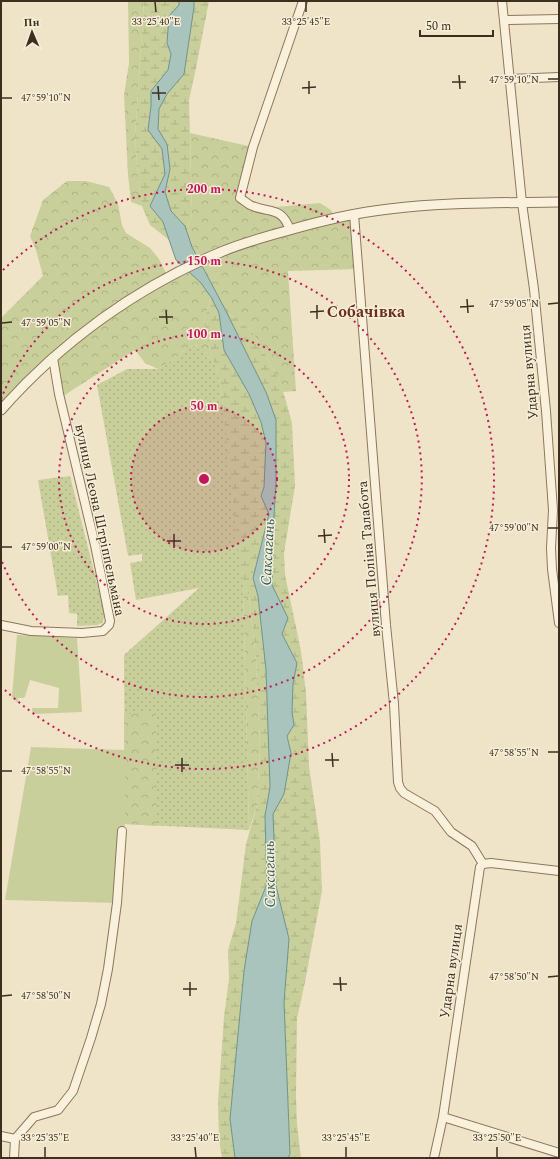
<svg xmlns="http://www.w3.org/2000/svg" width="560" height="1159" viewBox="0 0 560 1159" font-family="Spectral,serif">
<defs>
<pattern id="grass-dots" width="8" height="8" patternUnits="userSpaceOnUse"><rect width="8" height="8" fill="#c9cf9b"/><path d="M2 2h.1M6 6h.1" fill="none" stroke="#aeb285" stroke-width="1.8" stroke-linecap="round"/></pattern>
<pattern id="forest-crowns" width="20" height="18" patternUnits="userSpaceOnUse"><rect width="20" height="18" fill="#c9cf9b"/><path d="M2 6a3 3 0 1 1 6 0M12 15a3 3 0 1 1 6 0" fill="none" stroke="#aeb285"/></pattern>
<pattern id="wetland-marsh" width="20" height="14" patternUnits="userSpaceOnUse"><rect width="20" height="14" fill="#c9cf9b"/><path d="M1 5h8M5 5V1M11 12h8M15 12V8" fill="none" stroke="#aeb285"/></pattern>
</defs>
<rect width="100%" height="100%" fill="#f0e4c8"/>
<!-- grass -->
<g fill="url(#grass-dots)">
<polygon points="199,345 205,357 213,358 217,369 221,388 243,584 249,830 125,824 124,655 199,588 136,600 130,563 142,561 142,554 128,556 97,385 127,369 158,369 180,355 188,347"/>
<polygon points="70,476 105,615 102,623 97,625 77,626 77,614 69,613 68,595 58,596 38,480"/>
</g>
<!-- forest -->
<g fill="url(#forest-crowns)">
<polygon points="128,1 144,1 135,136 138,177 142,206 131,202 128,175 124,95 129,63"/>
<polygon points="190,133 253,147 240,198 265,208 320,203 331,210 334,217 354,214 359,269 288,271 296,391 283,392 279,379 252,331 226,311 192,247 187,232 192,214"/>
<polygon points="67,181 86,181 109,187 118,204 122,225 126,233 150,248 159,259 168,277 185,268 201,283 211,297 204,321 210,351 213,358 205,357 198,345 188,347 180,355 158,369 145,363 135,350 60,398 53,358 1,410 1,318 43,276 36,250 30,236 43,200"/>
<polygon points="243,584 249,596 256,659 260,747 257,805 249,830"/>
<polygon points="156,713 157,826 125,824 124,714"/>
</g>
<!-- wetland -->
<g fill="url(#wetland-marsh)">
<polygon points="144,1 179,1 179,5 169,16 167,43 171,54 168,70 151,91 151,106 148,130 162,149 165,174 150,206 163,222 169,240 150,225 142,206 138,177 135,136"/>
<polygon points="194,1 209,1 196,68 189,100 192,214 187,232 185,226 171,211 165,192 170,169 167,144 158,129 159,109 167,94 184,74 194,7"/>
<polygon points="211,297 219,313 224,350 249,394 261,422 266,443 264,487 261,496 269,514 253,578 258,596 266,670 270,787 265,816 267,884 252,921 244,971 230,1119 235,1158 222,1158 219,1139 218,1102 224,1017 229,979 228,950 236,923 246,844 257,805 260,747 256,659 249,596 243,584 239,558 221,388 217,369 210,351 204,321"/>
<polygon points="226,311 252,331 279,379 286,401 292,423 295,486 284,553 285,575 301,651 306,693 309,766 320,841 322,891 305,982 297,1019 296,1095 297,1124 301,1158 288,1158 290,1154 284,1002 289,939 276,886 273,814 284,794 291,753 287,736 294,725 292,712 293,684 297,663 282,634 287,618 272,585 274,515 276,483 276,420 266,392"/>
</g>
<!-- park -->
<g fill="#c9cf9b">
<polygon points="17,635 77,638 82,712 33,714 32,708 58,708 59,688 30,680 25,697 23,698 18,698 18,703 12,697"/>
<polygon points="31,747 125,750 125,824 117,903 5,900"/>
</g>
<!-- water -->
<polygon fill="#a9c4bc" stroke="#6f938a" points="179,1 194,1 194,7 184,74 167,94 159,109 158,129 167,144 170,169 165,192 171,211 185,226 192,247 226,311 251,362 266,392 276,420 276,483 274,515 272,585 288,618 282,634 297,663 293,684 292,712 294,725 287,736 291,753 284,794 273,814 276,886 289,939 284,1002 290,1154 288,1158 235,1158 230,1119 244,971 252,921 267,884 265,816 270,787 266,670 258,596 253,578 269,514 261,496 264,487 266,443 261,422 249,394 224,350 219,313 211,297 201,283 176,260 163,222 150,206 165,174 162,149 148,130 151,106 151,91 168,70 171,54 167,43 169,16 179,5"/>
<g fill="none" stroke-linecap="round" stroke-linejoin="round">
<!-- minor casing -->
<g stroke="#8d765c" stroke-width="10">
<g id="minor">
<polyline points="502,1 522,203 534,289 546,411 553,510 551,548 552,569 559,623"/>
<polyline points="504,20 559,19"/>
<polyline points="509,79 559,77"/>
<polyline points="354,214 386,625 394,704 398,782 400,788 404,793 435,811 451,832 472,846 483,864"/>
<path d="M 290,230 C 281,205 269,214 250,205 C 247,203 243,200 240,198 L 253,147 L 303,1"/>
<polyline points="1,625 31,631 82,633 103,631 109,625 110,621 95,545 59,394 53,358"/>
<polyline points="443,1117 559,1153"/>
<polyline points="1,1136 15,1139"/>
<polyline points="14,1158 15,1139 34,1117 58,1110 73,1091 91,1038 101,1004 108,969 117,903 122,831"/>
<polyline points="434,1158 443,1117 480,867 483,864 491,863 559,871"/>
</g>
</g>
<!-- tertiary casing -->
<g stroke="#8d765c" stroke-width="11">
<path id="tertiary" d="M 1,410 C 61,342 137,287 221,252 C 242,243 264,237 286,231 C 320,221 353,213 389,209 C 445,202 502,203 559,202"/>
</g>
<!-- minor -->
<use href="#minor" stroke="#faf1dc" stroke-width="8"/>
<!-- tertiary -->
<use href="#tertiary" stroke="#faf1dc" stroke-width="9"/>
</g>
<!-- ticks -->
<path fill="none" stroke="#3d2e20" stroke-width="1.5" d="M 155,2 L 156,12M 306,2 L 306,12M 459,75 L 460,89M 548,79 L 558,79M 309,81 L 309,94M 452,82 L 466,82M 158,86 L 159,100M 302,88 L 316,87M 152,93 L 166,93M 2,98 L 12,98M 467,299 L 468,313M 548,304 L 558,303M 317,305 L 317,319M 460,307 L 474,306M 166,310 L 167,324M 310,312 L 324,311M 159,317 L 173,317M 2,323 L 12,322M 548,528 L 558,528M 324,529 L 325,543M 174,534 L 174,548M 318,536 L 332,535M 167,541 L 181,541M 2,547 L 12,547M 548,752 L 558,752M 332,753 L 333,767M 182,758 L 182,772M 325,760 L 339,760M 175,765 L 189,765M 2,771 L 12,771M 340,977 L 341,991M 548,977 L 558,976M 190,982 L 190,996M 333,984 L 347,984M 183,989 L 197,989M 2,996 L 12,995M 45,1147 L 45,1157M 195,1147 L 196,1157M 346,1147 L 346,1157M 497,1147 L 497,1157"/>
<!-- distance rings -->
<circle cx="204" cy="479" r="73" fill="#c2185b" fill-opacity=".12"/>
<g fill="none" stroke="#c2185b" stroke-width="2" stroke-dasharray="2 4">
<circle cx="204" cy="479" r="73"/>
<circle cx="204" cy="479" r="145"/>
<path d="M1 399A218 218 0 1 1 1 559"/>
<path d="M3 270A290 290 0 1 1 3 688"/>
</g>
<g text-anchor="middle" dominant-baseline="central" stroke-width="3" stroke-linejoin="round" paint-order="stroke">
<!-- street labels -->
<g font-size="14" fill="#3d2e20" stroke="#f7eed8">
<text transform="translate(529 372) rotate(-95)">Ударна вулиця</text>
<text transform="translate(100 520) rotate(78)">вулиця Леона Штріппельмана</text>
<text transform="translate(369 559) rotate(-95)">вулиця Поліна Талабота</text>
<text transform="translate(451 971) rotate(-82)">Ударна вулиця</text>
</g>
<!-- water labels -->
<g font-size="15" font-style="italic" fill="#2f5d5a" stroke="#f7eed8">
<text transform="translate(268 552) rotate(-87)">Саксагань</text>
<text transform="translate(270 874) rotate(-91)">Саксагань</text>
</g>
<!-- quarter labels -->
<g font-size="16" font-weight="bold" fill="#6b2e1e" stroke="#f7eed8">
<text x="366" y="312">Собачівка</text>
</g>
</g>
<g font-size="10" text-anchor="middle" fill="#3d2e20" stroke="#f7eed8" stroke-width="3" stroke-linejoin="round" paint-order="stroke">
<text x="156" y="25">33°25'40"E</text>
<text x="306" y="25">33°25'45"E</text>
<text x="514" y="83">47°59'10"N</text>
<text x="46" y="101">47°59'10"N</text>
<text x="514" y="307">47°59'05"N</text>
<text x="46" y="326">47°59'05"N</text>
<text x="514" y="531">47°59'00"N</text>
<text x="46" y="550">47°59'00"N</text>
<text x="514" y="756">47°58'55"N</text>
<text x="46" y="774">47°58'55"N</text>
<text x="514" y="980">47°58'50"N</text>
<text x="46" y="999">47°58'50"N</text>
<text x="45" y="1141">33°25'35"E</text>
<text x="195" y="1141">33°25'40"E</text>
<text x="346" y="1141">33°25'45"E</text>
<text x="497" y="1141">33°25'50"E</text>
</g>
<circle cx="204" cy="479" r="6" fill="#c2185b" stroke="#f7eed8" stroke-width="2"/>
<g font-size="12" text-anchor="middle" font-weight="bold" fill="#c2185b" stroke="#f7eed8" stroke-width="3" stroke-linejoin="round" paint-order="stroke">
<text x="204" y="193">200 m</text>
<text x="204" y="265">150 m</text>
<text x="204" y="338">100 m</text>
<text x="204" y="410">50 m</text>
</g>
<!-- border -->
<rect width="560" height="1159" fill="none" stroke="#3d2e20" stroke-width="4"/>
<!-- north arrow -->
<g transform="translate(32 32) rotate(358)" stroke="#f7eed8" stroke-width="3" paint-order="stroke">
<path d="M0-3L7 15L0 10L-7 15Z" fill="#3d2e20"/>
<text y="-6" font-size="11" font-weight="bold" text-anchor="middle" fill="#3d2e20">Пн</text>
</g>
<!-- scale -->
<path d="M420 30v6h73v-6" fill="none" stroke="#3d2e20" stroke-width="2"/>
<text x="426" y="30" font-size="12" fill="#3d2e20" stroke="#f7eed8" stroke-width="3" paint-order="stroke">50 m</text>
</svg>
